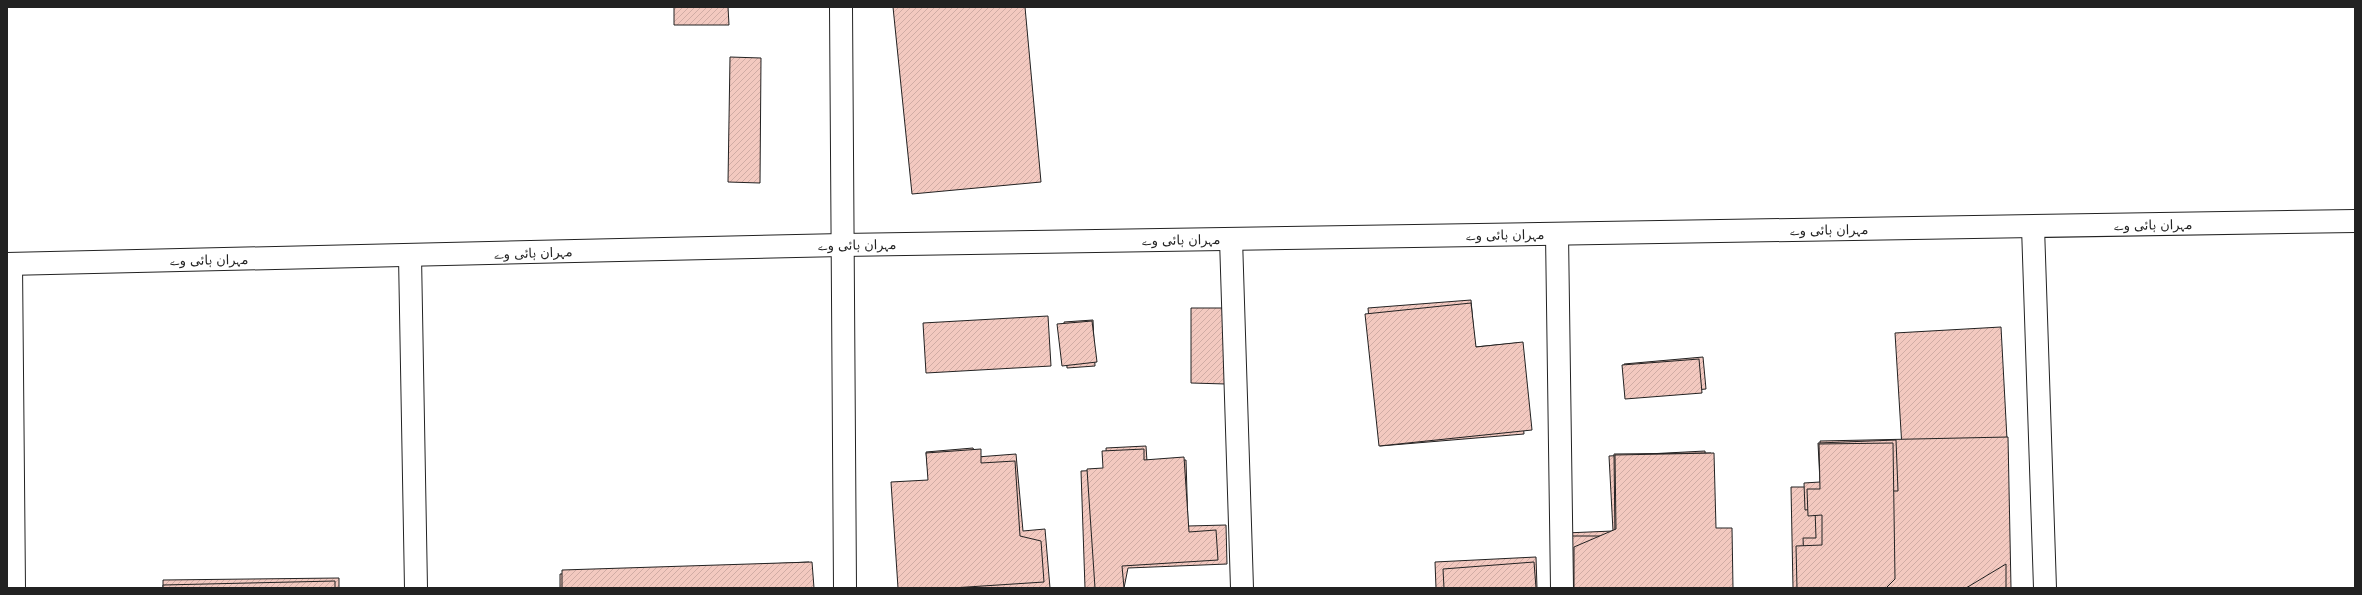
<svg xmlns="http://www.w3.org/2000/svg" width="2362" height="595" viewBox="0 0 2362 595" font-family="'DejaVu Sans','Noto Naskh Arabic',sans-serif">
<defs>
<pattern id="building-hatch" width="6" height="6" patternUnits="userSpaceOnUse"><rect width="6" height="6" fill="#f3c9c0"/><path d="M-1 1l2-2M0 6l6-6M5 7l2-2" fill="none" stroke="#d0aca5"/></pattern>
</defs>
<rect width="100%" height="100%" fill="#fff"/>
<!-- building -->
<g fill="url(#building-hatch)" stroke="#222">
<polygon points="674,7 728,7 729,25 674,25"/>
<polygon points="893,7 1025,7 1041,182 912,194"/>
<polygon points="730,57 761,58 760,183 728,182"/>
<polygon points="1471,300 1475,347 1517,343 1524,434 1380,446 1368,308"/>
<polygon points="1471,303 1476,347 1523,342 1532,430 1379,446 1365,314"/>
<polygon points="1191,308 1226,308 1226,384 1191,383"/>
<polygon points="1048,316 1051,366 926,373 923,323"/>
<polygon points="1093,320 1095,366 1067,368 1064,322"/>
<polygon points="1092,321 1097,362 1062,366 1057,324"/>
<polygon points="2001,327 2008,458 1903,464 1895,333"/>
<polygon points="1703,357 1706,389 1627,396 1624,364"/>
<polygon points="1699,359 1702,393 1625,399 1622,365"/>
<polygon points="2008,437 2011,588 1793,588 1791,487 1821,487 1820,441"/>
<polygon points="1896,440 1898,491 1886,491 1888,539 1866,539 1868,588 1827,588 1827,582 1805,583 1803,538 1816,538 1815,509 1805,510 1804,483 1820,482 1818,443"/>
<polygon points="1893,443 1895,579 1886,588 1797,588 1796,546 1822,545 1822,515 1808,516 1807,489 1820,489 1819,444"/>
<polygon points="1146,446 1147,462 1186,460 1188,526 1226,525 1227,564 1128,568 1124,588 1085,588 1081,471 1107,470 1106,448"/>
<polygon points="973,448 977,457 1016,454 1023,531 1045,529 1050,588 914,588 913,571 903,572 901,547 912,546 907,483 929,481 926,452"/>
<polygon points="981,449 981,463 1015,461 1020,536 1041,541 1044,582 952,588 898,588 891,482 928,480 926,453"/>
<polygon points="1144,449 1144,460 1184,457 1189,532 1216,530 1218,560 1122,566 1124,588 1095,588 1087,469 1103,468 1102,451"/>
<polygon points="1705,451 1709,532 1720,532 1723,588 1568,588 1565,533 1613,531 1609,456"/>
<polygon points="1711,453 1711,530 1724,530 1725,588 1569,588 1568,536 1615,536 1614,454"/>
<polygon points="1714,453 1716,528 1732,528 1733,588 1574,588 1574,547 1616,529 1615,455"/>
<polygon points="1536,557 1537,588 1436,588 1435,562"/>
<polygon points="809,562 810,588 560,588 560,574"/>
<polygon points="812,562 814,588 562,588 562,570"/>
<polygon points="1534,562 1536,588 1444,588 1443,569"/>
<polygon points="2006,564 2006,588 1966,588"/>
<polygon points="339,578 339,588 163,588 163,580"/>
<polygon points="335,581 335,588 163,588 163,585"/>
</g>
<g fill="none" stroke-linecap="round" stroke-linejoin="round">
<!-- minor casing -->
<g stroke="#222" stroke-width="24">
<g id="minor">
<polyline points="841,7 845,588"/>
<polyline points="2033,227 2045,588"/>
<polyline points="1557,234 1562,588"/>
<polyline points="1231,239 1242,588"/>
<polyline points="410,256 416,588"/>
<polyline points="11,264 14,588"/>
</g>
</g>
<!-- primary casing -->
<g stroke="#222" stroke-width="24">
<polyline id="primary" points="7,264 842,245 2355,221"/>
</g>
<!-- minor -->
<use href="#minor" stroke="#fff" stroke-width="22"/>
<!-- primary -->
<use href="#primary" stroke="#fff" stroke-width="22"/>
</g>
<g text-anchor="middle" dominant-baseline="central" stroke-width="3" stroke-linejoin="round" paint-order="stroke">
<!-- street labels -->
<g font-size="13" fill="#222" stroke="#fff">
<text transform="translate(2153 225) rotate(-1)">مہران ہائی وے</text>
<text transform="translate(1829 230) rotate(-1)">مہران ہائی وے</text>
<text transform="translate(1505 235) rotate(-1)">مہران ہائی وے</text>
<text transform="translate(1181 240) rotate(-1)">مہران ہائی وے</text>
<text transform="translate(857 245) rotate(-1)">مہران ہائی وے</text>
<text transform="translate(533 253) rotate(-2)">مہران ہائی وے</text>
<text transform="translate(209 260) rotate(-1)">مہران ہائی وے</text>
</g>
</g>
<!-- border -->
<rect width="2362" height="595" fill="none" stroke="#222222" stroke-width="16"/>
</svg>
